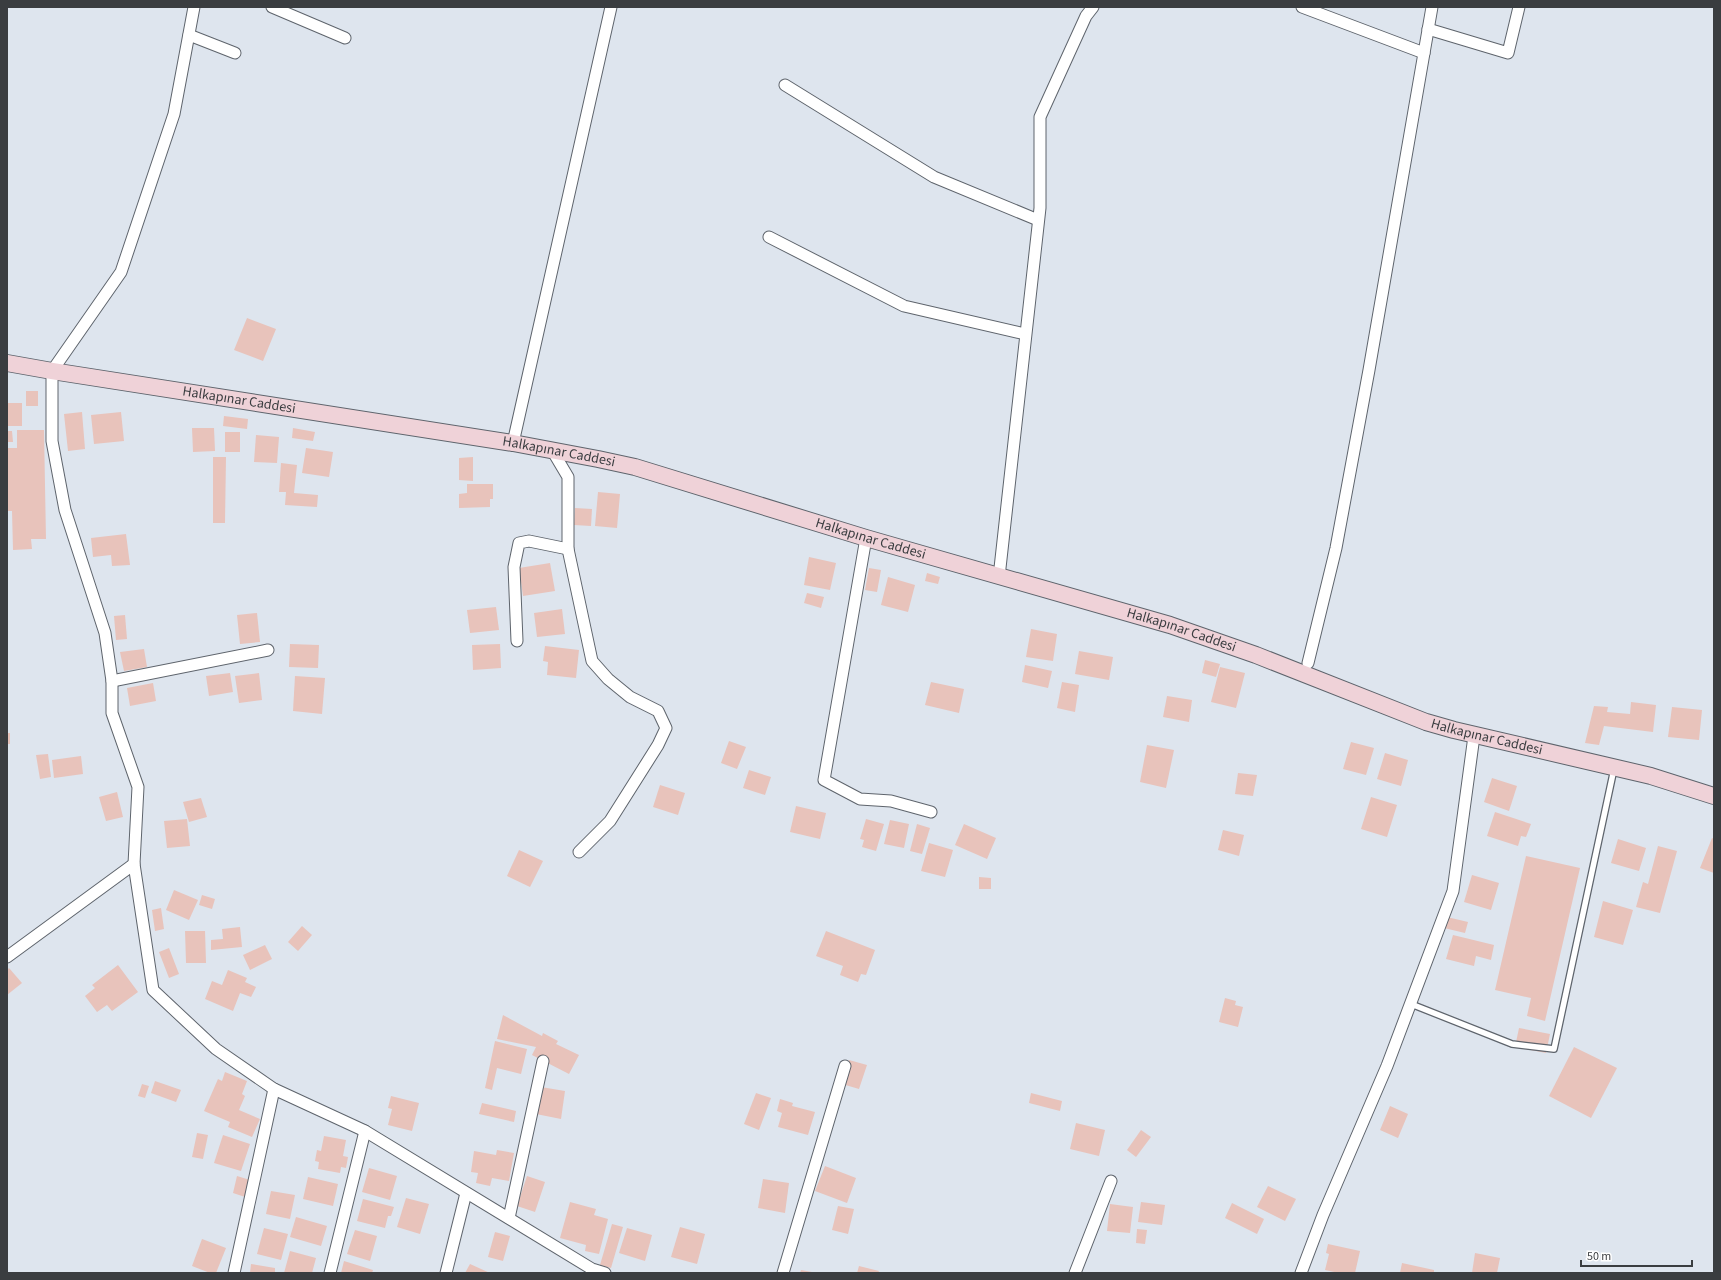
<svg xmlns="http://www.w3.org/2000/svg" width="1721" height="1280" viewBox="0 0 1721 1280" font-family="'Source Sans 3',sans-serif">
<rect width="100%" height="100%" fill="#dee5ee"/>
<!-- building -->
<g fill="#e8c3bb">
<polygon points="247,318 276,329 263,361 234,350"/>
<rect x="26" y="391" width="12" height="15"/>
<rect x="7" y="403" width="15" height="23"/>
<polygon points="82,412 85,449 68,451 64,414"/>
<polygon points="121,412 124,441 94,444 91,415"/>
<polygon points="224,416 248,419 247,429 223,426"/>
<polygon points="192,428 214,428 215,451 193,452"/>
<polygon points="293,428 315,432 313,441 292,438"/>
<polygon points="17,430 44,430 46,539 31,539 32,549 13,550 12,511 7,511 7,448 17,448"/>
<polygon points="7,431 12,431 13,442 7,442"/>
<rect x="225" y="432" width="15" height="20"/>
<polygon points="256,435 279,437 277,463 254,462"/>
<polygon points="306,448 333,452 329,477 302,473"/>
<polygon points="213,457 226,457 225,523 213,523"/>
<polygon points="473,457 473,481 459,480 459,458"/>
<polygon points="281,463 297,465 294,493 318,495 317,507 285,505 286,492 279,492"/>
<polygon points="467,484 493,484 493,499 490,499 490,507 459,508 459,494 467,493"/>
<polygon points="598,492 620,494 617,528 595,526"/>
<polygon points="575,508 592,509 591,526 574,525"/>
<polygon points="126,534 130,565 112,566 111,555 93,557 91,538"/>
<polygon points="809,557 836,563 830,590 804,585"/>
<polygon points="550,563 555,591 523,596 519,568"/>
<polygon points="869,568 881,570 877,592 865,590"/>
<polygon points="927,573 940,577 938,584 925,581"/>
<polygon points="888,577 915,585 908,612 881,605"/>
<polygon points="807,593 824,597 821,608 804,603"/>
<polygon points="496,607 499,630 470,633 467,610"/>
<polygon points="562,609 565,634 537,637 534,613"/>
<polygon points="257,613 260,642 240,644 237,615"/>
<polygon points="125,615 127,639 116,640 114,616"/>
<polygon points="1031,629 1057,634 1053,661 1026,657"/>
<polygon points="290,644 319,645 318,668 289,667"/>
<polygon points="500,644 501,668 473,670 472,645"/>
<polygon points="545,646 579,650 576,678 547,675 548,662 543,661"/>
<polygon points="144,649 147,667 124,671 120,652"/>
<polygon points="1079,651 1113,657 1109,680 1075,674"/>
<polygon points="1205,660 1220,664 1216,677 1202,673"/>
<polygon points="1025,665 1052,671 1048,688 1022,682"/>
<polygon points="1220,667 1245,673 1236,708 1211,702"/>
<polygon points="230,673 233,692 209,696 206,676"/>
<polygon points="259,673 262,700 239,703 235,676"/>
<polygon points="295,676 325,678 322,714 293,711"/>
<polygon points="931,682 964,689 959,713 925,705"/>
<polygon points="1062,682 1079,685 1075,712 1057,708"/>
<polygon points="153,683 156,701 130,706 127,688"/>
<polygon points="1167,696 1192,700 1189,722 1163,717"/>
<polygon points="1631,702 1656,705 1653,732 1604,726 1599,745 1585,743 1594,706 1608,707 1607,712 1630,714"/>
<polygon points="1672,707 1702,710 1699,740 1668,737"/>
<rect x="7" y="733" width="3" height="11"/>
<polygon points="729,741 746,747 737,769 721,763"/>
<polygon points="1351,742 1374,748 1366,775 1343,769"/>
<polygon points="1147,745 1174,750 1166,788 1140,782"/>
<polygon points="1385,753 1408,760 1401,786 1377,779"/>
<polygon points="48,754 51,777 40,779 36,755"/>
<polygon points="81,756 83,774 54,778 52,760"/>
<polygon points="749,770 771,777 765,795 743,788"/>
<polygon points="1238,773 1257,775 1253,796 1235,794"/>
<polygon points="1492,778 1517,786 1509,811 1484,802"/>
<polygon points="660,785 685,793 678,815 653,807"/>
<polygon points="117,792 123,817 106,821 99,797"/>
<polygon points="1371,797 1397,805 1387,837 1361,829"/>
<polygon points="201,798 207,817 189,822 183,802"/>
<polygon points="796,806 826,813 820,839 790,832"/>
<polygon points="1495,812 1531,824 1526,837 1521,836 1518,846 1487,836"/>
<polygon points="187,819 190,846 167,848 164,821"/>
<polygon points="866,819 884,824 876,851 862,847 864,840 860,839"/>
<polygon points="890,820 909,824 904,848 884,844"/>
<polygon points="917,824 930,828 922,854 910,851"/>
<polygon points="964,824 996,838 987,859 955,845"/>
<polygon points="1223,830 1244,835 1239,856 1218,850"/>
<polygon points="1712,838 1714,839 1714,873 1700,868"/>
<polygon points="1618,839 1646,848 1639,871 1611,863"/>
<polygon points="929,843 953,850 945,877 921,871"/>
<polygon points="1658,846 1677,851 1660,913 1636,907 1643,882 1648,884"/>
<polygon points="519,850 543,861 530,887 507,876"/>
<polygon points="1526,856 1580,868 1545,1021 1527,1016 1531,998 1495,990"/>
<polygon points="1472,875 1499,883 1491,910 1464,902"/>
<polygon points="979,877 991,878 991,889 979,889"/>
<polygon points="174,890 198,900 189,920 166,910"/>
<polygon points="202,895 215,899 212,909 199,905"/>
<polygon points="1603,901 1633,910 1623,945 1594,937"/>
<polygon points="161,908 164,929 155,931 152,910"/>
<polygon points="1447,917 1468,922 1465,933 1444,928"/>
<polygon points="302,926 312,935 298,951 288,942"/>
<polygon points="240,927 242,947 211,950 211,940 223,939 222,929"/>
<polygon points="185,931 205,931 206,963 186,963"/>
<polygon points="826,931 875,950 866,975 861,974 858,982 840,975 843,966 816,956"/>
<polygon points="1453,935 1494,945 1491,960 1476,956 1474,966 1446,959"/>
<polygon points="265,945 272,959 250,970 243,955"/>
<polygon points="169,948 179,974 169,978 159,952"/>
<polygon points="118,965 138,992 112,1011 107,1005 97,1012 85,996 95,988 92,985"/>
<polygon points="9,968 22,983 7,995 7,970"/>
<polygon points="228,970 247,978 245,982 256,987 251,997 240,993 233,1011 205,999 212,981 222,985"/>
<polygon points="1225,998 1236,1001 1235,1005 1243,1007 1238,1027 1219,1022"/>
<polygon points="503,1015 542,1036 543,1033 558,1041 556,1044 579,1055 569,1074 532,1055 536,1047 497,1039"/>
<polygon points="1519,1028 1550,1034 1546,1053 1515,1047"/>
<polygon points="495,1041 527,1049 521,1074 497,1068 492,1090 485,1088"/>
<polygon points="1574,1047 1617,1068 1591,1118 1549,1096"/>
<polygon points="849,1060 867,1065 859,1089 842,1084"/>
<polygon points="225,1072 247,1081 242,1094 245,1096 239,1110 260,1119 252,1137 228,1127 230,1122 204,1111 218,1079 222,1081"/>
<polygon points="155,1081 181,1090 176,1102 151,1093"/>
<polygon points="142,1084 149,1086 145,1098 138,1096"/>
<polygon points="541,1087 565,1091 561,1119 536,1114"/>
<polygon points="756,1093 771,1098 759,1130 744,1124"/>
<polygon points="1031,1093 1062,1101 1060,1111 1029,1103"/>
<polygon points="391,1096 419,1103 412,1131 388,1125 392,1109 388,1108"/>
<polygon points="780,1099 793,1103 792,1106 815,1112 808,1135 778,1127 782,1113 777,1111"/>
<polygon points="482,1103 516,1111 514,1122 479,1114"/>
<polygon points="1390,1106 1408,1114 1398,1138 1380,1130"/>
<polygon points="1076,1123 1105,1130 1099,1156 1070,1149"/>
<polygon points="1141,1130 1151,1137 1136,1157 1127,1150"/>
<polygon points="197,1133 208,1135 203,1159 192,1157"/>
<polygon points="223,1135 250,1144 241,1171 214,1163"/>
<polygon points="324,1136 346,1140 343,1156 348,1157 346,1168 341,1167 340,1173 318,1169 319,1162 315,1161 317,1150 321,1151"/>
<polygon points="497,1150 514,1153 509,1181 492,1178 490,1186 476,1183 478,1173 471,1172 474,1151 496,1155"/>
<polygon points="825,1166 856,1178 847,1203 815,1191"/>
<polygon points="369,1168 397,1176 390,1200 362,1192"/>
<polygon points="237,1176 250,1180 245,1197 233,1193"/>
<polygon points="527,1176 545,1182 535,1212 517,1206"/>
<polygon points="308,1177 338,1184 333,1206 303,1199"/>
<polygon points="763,1179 789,1183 785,1213 758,1208"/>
<polygon points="1268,1186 1296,1199 1285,1221 1257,1207"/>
<polygon points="271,1191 295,1195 290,1219 266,1214"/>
<polygon points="406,1198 429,1204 420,1234 397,1227"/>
<polygon points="363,1199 394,1207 391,1216 388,1216 385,1228 357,1221"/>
<polygon points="570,1202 596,1209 594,1215 608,1219 599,1254 585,1251 586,1245 560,1238"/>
<polygon points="1141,1202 1165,1205 1162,1225 1138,1222"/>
<polygon points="1232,1203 1264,1219 1257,1234 1225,1218"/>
<polygon points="1110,1204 1133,1207 1130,1233 1107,1231"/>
<polygon points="838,1206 854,1209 848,1234 832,1230"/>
<polygon points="296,1217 327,1226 321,1246 290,1237"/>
<polygon points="612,1224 623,1227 611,1268 600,1265"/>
<polygon points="680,1227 705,1234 697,1264 671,1257"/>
<polygon points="264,1228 288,1234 281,1260 257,1254"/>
<polygon points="627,1228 652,1235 645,1261 619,1253"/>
<polygon points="1137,1229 1147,1230 1145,1244 1136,1243"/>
<polygon points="355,1230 377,1236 370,1261 347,1254"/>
<polygon points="495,1232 510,1236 503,1261 488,1257"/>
<polygon points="202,1239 226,1248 216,1273 210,1273 192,1266"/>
<polygon points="1328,1244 1360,1251 1355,1273 1339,1273 1325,1270 1329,1254 1326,1253"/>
<polygon points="290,1251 316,1258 312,1273 284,1273"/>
<polygon points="1475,1253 1500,1258 1497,1273 1472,1273"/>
<polygon points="344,1261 373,1270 372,1273 341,1273"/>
<polygon points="1402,1263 1434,1270 1434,1273 1400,1273"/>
<polygon points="251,1264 275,1268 275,1273 250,1273"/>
<polygon points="470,1264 490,1273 465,1273"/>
<polygon points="859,1266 879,1271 878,1273 857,1273"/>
<polygon points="801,1270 812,1272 812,1273 800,1273"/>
</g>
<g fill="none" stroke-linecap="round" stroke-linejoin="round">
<!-- service casing -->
<g stroke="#5e646c" stroke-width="8">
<polyline id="service" points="1411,1004 1512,1044 1554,1049 1614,769"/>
</g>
<!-- minor casing -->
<g stroke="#5e646c" stroke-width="13">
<g id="minor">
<polyline points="194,7 174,114 121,272 52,371 52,441 65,510 105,633 112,681 112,713 138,787 134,864 153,990 216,1049 274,1089 365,1131 592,1269 605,1273"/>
<polyline points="272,7 345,38"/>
<polyline points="1302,7 1424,53"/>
<polyline points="1428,29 1508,53 1519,7"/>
<polyline points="189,35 235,53"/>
<polyline points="785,85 934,177 1038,220"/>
<polyline points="769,237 904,306 1025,334"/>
<polyline points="513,443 611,7"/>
<polyline points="552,450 568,477 568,549 592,661 608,679 630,697 658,711 666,728 658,745 610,821 579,852"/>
<polyline points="866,538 824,780 860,799 891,801 931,812"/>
<polyline points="999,577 1040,208 1040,117 1086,16 1093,7"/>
<polyline points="517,641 514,567 519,543 529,541 568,549"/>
<polyline points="1308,663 1336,548 1369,370 1432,7"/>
<polyline points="112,681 268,650"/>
<polyline points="7,957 134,864"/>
<polyline points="509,1218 543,1061"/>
<polyline points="234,1273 274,1089"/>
<polyline points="330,1273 365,1131"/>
<polyline points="446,1273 466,1193"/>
<polyline points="783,1273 845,1066"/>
<polyline points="1075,1273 1111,1181"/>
<polyline points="1301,1273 1323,1215 1387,1066 1453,891 1474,736"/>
</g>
</g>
<!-- secondary casing -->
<g stroke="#5e646c" stroke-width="18">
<g id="secondary">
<path id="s1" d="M 7,363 L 52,371 L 513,443 L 598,459 L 635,467 L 866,538 L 1170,625 L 1256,655 L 1426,722 L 1454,730 L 1651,776 L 1714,796"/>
</g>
</g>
<!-- service -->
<use href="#service" stroke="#fff" stroke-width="5.5"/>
<!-- minor -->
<use href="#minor" stroke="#fff" stroke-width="11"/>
<!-- secondary -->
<use href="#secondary" stroke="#efd2d8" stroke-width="16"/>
</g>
<g text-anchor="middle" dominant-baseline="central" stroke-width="3" stroke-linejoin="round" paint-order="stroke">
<!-- street labels -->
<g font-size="14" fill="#3a3d40" stroke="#fff">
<text stroke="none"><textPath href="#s1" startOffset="235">Halkapınar Caddesi</textPath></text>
<text stroke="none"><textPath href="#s1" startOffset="559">Halkapınar Caddesi</textPath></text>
<text stroke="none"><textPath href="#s1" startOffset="883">Halkapınar Caddesi</textPath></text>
<text stroke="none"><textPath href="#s1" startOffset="1207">Halkapınar Caddesi</textPath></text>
<text stroke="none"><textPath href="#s1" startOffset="1531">Halkapınar Caddesi</textPath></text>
</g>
</g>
<!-- border -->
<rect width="1721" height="1280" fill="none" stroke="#3a3d40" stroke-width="16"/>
<!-- scale -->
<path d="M1581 1260v6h111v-6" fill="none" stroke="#3a3d40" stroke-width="2"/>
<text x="1587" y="1260" font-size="12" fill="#3a3d40" stroke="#ffffff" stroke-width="3" paint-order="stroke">50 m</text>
</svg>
